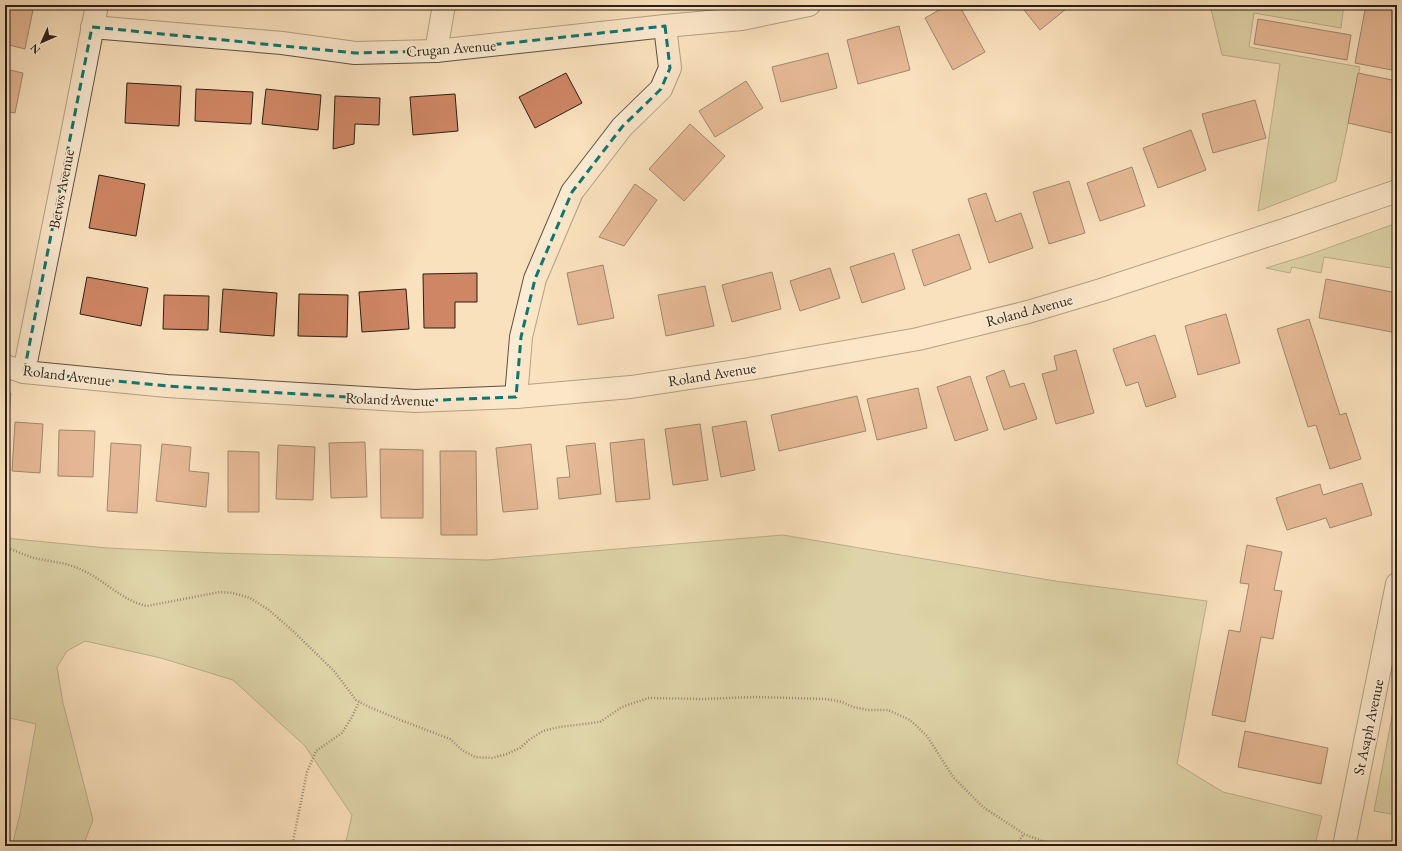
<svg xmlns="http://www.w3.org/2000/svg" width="1402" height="851" viewBox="0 0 1402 851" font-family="'EB Garamond',serif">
<rect width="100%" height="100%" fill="#fae1bd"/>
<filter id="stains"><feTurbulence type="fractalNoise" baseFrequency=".005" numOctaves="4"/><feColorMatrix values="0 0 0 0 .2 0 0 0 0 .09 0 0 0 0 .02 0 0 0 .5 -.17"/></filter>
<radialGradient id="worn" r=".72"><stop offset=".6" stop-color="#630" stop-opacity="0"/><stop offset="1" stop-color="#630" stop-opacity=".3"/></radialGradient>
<!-- green -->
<g fill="#bec391" stroke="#747154">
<polygon points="1210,5 1344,5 1341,28 1254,13 1249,47 1360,67 1336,181 1258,211 1280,64 1222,55"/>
<polygon points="1397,223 1397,269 1324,257 1321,273 1292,267 1290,273 1266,268 1311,254"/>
<polygon points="5,391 11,393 5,464"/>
<polygon points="783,535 1055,581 1207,601 1177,764 1223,792 1322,816 1315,845 1314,846 345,846 352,815 305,746 233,680 161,658 85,641 67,651 57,667 63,703 93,820 83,846 12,846 20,814 36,724 5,717 5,538 107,548 216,553 487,560"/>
<polygon points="1395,701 1397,701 1397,815 1374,811"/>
</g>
<!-- building -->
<g fill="#cf8664" stroke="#2a1f16">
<polygon points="5,5 34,5 25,49 5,44"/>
<polygon points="375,5 397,5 397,9"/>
<polygon points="948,5 959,5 985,52 953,70 925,18"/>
<polygon points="1020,5 1071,5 1040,30"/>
<polygon points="1366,5 1397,11 1397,71 1355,63"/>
<polygon points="1258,19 1351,35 1347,60 1254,44"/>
<polygon points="899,26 910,70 858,84 847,40"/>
<polygon points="828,53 837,88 781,102 772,67"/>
<polygon points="5,69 23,73 15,113 5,111"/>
<polygon points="566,73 582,103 535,128 519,97"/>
<polygon points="1358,73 1397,81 1397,119 1395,119 1392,133 1348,123"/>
<polygon points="746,81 763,108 715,137 699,111"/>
<polygon points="127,83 181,86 179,126 125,123"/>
<polygon points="196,89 253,92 251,124 195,121"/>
<polygon points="266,89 321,95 318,130 262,124"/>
<polygon points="455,94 458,131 413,135 410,97"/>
<polygon points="335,96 380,98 379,125 355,124 354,144 333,149"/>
<polygon points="1255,100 1266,138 1213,153 1202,114"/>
<polygon points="690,124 725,156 684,201 649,169"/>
<polygon points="1191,130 1206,170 1158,188 1143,148"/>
<polygon points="5,132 9,133 5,149"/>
<polygon points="1132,167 1145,206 1100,221 1087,183"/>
<polygon points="99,175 145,184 136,236 89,228"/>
<polygon points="1069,181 1085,233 1049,244 1033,192"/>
<polygon points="635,184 657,200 624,246 599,237"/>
<polygon points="986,193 996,222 1021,213 1033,248 989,263 968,199"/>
<polygon points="959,234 971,269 924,286 912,250"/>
<polygon points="894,253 905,289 862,303 850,267"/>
<polygon points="603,265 614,318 578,325 567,273"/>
<polygon points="830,268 840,298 800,311 790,281"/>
<polygon points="772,272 781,309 732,322 722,285"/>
<polygon points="477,273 477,302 455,302 455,328 424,328 423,274"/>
<polygon points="87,277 148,288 141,326 80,314"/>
<polygon points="1326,279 1397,293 1397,333 1319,318"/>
<polygon points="705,286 714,326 666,336 658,295"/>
<polygon points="223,289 277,293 274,336 220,332"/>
<polygon points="406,289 409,329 362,332 359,292"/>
<polygon points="299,294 348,295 347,337 298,336"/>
<polygon points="164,295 209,296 208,330 163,329"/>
<polygon points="1226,314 1240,363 1198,375 1185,326"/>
<polygon points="1309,319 1340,415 1346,413 1361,459 1330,469 1316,425 1308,427 1277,329"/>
<polygon points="1155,335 1176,397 1146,407 1138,382 1126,386 1113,349"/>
<polygon points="1076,350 1094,413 1056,424 1042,374 1057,370 1054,356"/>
<polygon points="1004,370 1010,387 1024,383 1037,419 1004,430 986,377"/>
<polygon points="970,376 988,430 955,441 937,387"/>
<polygon points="918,388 927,428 877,440 867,399"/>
<polygon points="857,396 866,431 779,451 771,415"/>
<polygon points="746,421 755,470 721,477 712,427"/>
<polygon points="15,422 43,424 40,473 12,471"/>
<polygon points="700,424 708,480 673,485 665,429"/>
<polygon points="59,430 95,431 93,477 58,476"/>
<polygon points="644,439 650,499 616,502 610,443"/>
<polygon points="365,442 367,497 331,498 329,443"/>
<polygon points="111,443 141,445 137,513 107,511"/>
<polygon points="595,443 601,494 559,499 557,478 570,477 566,446"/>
<polygon points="162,444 191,447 189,471 209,473 206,507 156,501"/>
<polygon points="531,444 538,509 503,512 496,448"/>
<polygon points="278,445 315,447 313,500 276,499"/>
<polygon points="380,449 423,450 423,518 381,518"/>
<polygon points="228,451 259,452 259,512 228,512"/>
<polygon points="440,451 476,451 477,535 441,535"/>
<polygon points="1362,483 1372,515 1330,528 1326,518 1287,530 1276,498 1320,484 1323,495"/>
<polygon points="1247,545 1282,552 1274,590 1282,591 1273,639 1261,637 1245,722 1212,715 1229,630 1240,632 1249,584 1240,583"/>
<polygon points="1245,731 1328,748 1321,784 1238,767"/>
</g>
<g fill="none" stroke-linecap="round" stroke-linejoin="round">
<!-- minor casing -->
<g stroke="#5e5040" stroke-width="24">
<g id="minor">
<polyline points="92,27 282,43 355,53 436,51 665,26 742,19 809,5"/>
<polyline points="436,51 444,5"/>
<polyline points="5,366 24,372 167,386 415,401 516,397 631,387 749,369 918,339 1028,312 1101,290 1290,228 1397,191"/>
<polyline points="24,372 74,124 97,5"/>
<polyline points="516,397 521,337 535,279 572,192 622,127 661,89 670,68 665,26"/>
<polyline points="1344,846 1397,584"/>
</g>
</g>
<!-- path -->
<g stroke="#2a1f16" stroke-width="2.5" stroke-dasharray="1 2" stroke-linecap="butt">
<path d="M 5,547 C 14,550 24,555 34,558 C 47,561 62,562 75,567 C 101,576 121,601 147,606 L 220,592 L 233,593 L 250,598 L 269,610 L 294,632 L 334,671 L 356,700 L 369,707 L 403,721 L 450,739 L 462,750 L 475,757 L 492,758 L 507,754 L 520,748 L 529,740 L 543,731 L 559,727 L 600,722 L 622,707 L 636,702 L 649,698 L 702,699 L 755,697 L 827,699 L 842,702 L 853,707 L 868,710 L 888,710 L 910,720 L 927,736 L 953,777 L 983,807 L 1024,834 L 1055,846"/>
<polyline points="292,846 307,772 316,751 342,733 352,717 359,702"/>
<polyline points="1015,846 1024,834"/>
</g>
<!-- minor -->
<use href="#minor" stroke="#fcecd4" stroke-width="22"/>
</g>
<!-- marked area -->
<path d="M0 0H1402V851H0ZM 665,26 L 670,68 L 661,89 L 622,127 L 572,192 L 535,279 L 521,337 L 516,397 L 415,401 L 167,386 L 24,372 L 92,27 L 355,53 L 436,51 Z" fill="#fae1bd" fill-opacity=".55" fill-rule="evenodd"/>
<path fill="none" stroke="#0f766e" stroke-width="3" stroke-dasharray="8 5" stroke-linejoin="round" d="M 665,26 L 670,68 L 661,89 L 622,127 L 572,192 L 535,279 L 521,337 L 516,397 L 415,401 L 167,386 L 24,372 L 92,27 L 355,53 L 436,51 Z"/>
<g text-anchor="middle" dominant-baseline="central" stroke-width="3.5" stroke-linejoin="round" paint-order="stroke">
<!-- street labels -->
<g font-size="15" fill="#2a1f16" stroke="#fcecd4">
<text transform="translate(451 48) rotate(-4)">Crugan Avenue</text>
<text transform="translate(61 189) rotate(-79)">Betws Avenue</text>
<text transform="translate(1029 310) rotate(-15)">Roland Avenue</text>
<text transform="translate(712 374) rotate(-9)">Roland Avenue</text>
<text transform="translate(67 375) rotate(7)">Roland Avenue</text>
<text transform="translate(390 399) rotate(2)">Roland Avenue</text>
<text transform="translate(1368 727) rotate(-78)">St Asaph Avenue</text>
</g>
</g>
<!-- margin -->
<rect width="1402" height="851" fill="none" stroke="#fae1bd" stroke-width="20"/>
<rect x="6" y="6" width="1390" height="839" fill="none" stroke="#2a1f16" stroke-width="2"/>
<rect x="10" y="10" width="1382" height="831" fill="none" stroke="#2a1f16"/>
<!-- north arrow -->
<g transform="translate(42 42) rotate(225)" stroke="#fcecd4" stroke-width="3" paint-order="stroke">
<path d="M0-3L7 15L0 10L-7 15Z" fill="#2a1f16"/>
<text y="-6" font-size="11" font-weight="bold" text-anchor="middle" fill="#2a1f16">N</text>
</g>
<rect width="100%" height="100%" filter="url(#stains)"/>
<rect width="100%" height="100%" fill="url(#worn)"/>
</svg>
